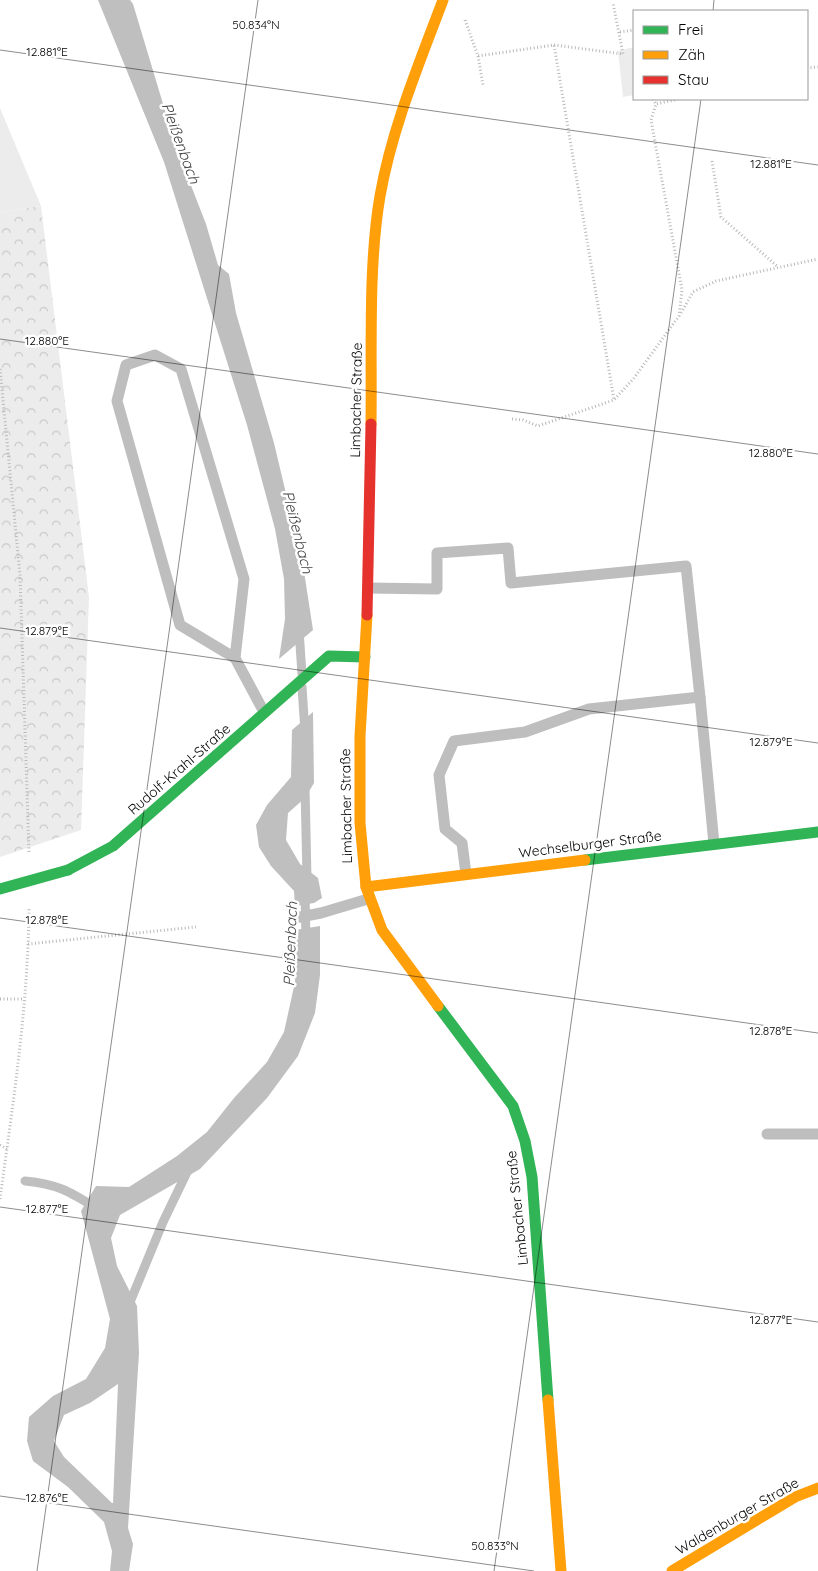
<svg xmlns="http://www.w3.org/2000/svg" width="818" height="1571" viewBox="0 0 818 1571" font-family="Quicksand,sans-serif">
<defs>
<pattern id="forest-crowns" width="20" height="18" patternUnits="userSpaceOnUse" patternTransform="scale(1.25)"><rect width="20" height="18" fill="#ececec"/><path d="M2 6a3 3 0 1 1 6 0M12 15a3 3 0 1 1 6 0" fill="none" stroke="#c9c9c9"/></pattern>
</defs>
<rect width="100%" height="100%" fill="#fff"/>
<!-- green -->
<g fill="#ececec">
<polygon points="634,47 634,95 623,97 618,51"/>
<polygon points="0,108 41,206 0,212"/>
</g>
<!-- forest -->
<polygon fill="url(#forest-crowns)" points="41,206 89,597 81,830 0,857 0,212"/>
<!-- water -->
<g fill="#bfbfbf" fill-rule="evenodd">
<polygon points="98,0 130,0 133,4 176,147 206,224 218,265 229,274 236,313 274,443 303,565 313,630 279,659 285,619 284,579 275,529 247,425 164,162"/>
<polygon points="313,712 314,783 305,798 288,813 286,840 300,864 318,878 322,898 314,903 295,906 294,891 271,866 259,847 256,825 267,805 291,777 292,730"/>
<path d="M 320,926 L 320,975 L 315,1013 L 298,1056 L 267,1098 L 200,1169 L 120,1215 L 111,1238 L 117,1266 L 137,1306 L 139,1353 L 128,1528 L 133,1544 L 129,1571 L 110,1571 L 112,1551 L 104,1522 L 68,1487 L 33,1461 L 27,1441 L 29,1417 L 53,1396 L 86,1379 L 105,1348 L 110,1319 L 81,1211 L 96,1186 L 129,1187 L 177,1156 L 207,1132 L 234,1098 L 267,1062 L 284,1032 L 295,982 L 295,930 ZM 118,1384 L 113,1503 L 112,1503 L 64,1457 L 54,1441 L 64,1415 L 90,1403 Z"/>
</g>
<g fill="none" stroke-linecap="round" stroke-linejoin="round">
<!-- stream -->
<g stroke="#bfbfbf" stroke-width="9">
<polyline points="299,630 302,674"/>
<polyline points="302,687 305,732"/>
<polyline points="305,787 307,879"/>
<polyline points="305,894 306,940"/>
<path d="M 25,1181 C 57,1184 69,1191 96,1208"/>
<polyline points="128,1307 163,1222 189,1168"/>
</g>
<!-- path -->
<g stroke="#b9b9b9" stroke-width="3" stroke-dasharray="1 2.5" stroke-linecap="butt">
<polyline points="465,20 478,56 554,45 614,400"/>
<polyline points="620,32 634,30"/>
<polyline points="554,45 623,54 613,3"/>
<polyline points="478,56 483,85"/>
<polyline points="807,68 818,67"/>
<polyline points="653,99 656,104"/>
<polyline points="712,161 721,217 778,267"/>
<polyline points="681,313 693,292 716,281 818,259"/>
<polyline points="0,369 20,575 29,853"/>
<polyline points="512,419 523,420 538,426 614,400 634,378 679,316 682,290 651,120 656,104 678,99"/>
<polyline points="28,944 196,927"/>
<polyline points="0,999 24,999"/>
<polyline points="0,1145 7,1149"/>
<path d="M 0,1199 C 13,1103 28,1007 29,909"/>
</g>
<!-- lane -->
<g stroke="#bebebe" stroke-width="11">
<polyline points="368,588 437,589 437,553 508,548 511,583 686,566 700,697"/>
<polyline points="235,658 244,579 181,369 155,355 126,365 117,401 180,625 235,658 264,712"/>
<polyline points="466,874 462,843 445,829 439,775 454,741 525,732 589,709 700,697 714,844"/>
<polyline points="295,918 321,913 368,899"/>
<polyline points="767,1134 818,1134"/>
</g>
<!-- fast -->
<g stroke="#30b455" stroke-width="11">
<polyline points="585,860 818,832"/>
<polyline points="68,870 113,846 329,656 365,657"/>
<polyline points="438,1006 513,1106 525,1141 532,1177 548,1400"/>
</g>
<!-- slow -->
<g stroke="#ff9f0a" stroke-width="11">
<path d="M 371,424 C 372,352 368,266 380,196 C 392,128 419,64 443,0"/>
<polyline points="367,615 360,736 360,823 366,887 382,930 438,1006"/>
<polyline points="366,887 585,860"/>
<polyline points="548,1400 561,1571"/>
<polyline points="672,1571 795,1497 818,1488"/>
</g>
<!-- jam -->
<polyline stroke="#e5322d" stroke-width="11" points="367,615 371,424"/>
<!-- fast-bridge -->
<polyline stroke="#30b455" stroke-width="11" points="0,889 68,870"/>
</g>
<!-- ticks -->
<path fill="none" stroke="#000" stroke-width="1" stroke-opacity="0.45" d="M 713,11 L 714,0M 0,50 L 818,165M 0,339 L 818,454M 0,628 L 818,743M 0,918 L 818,1033M 0,1207 L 818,1322M 0,1496 L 534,1571M 37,1571 L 258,0M 494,1571 L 701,99"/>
<g text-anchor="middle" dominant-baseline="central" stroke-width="5" stroke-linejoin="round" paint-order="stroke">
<!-- street labels -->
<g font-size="14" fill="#000" stroke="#fff">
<text transform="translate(356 400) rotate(-89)">Limbacher Straße</text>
<text transform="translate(179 769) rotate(-41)">Rudolf-Krahl-Straße</text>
<text transform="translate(346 806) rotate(-91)">Limbacher Straße</text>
<text transform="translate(590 844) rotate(-7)">Wechselburger Straße</text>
<text transform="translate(517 1208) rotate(-96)">Limbacher Straße</text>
<text transform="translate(737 1516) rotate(-30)">Waldenburger Straße</text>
</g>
<!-- water labels -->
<g font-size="15" font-style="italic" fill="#444" stroke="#fff">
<text transform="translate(181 143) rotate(70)">Pleißenbach</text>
<text transform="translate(298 532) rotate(76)">Pleißenbach</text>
<text transform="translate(290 944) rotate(-88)">Pleißenbach</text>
</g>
</g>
<g font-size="12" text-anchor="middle" fill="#000" stroke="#fff" stroke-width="5" stroke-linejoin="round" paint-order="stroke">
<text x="256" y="29">50.834°N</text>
<text x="47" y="56">12.881°E</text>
<text x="771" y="168">12.881°E</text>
<text x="47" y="345">12.880°E</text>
<text x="771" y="457">12.880°E</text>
<text x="47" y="635">12.879°E</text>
<text x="771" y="746">12.879°E</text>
<text x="47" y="924">12.878°E</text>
<text x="771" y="1035">12.878°E</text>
<text x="47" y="1213">12.877°E</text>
<text x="771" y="1324">12.877°E</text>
<text x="47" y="1502">12.876°E</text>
<text x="495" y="1550">50.833°N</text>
</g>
<!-- legend -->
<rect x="633" y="10" width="175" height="90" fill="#ffffff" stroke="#999999"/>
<rect x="643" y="26" width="25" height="8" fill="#30b455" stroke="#999999"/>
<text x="678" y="35" font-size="15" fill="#000000">Frei</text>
<rect x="643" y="51" width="25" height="8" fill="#ff9f0a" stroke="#999999"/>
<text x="678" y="60" font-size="15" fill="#000000">Zäh</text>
<rect x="643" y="76" width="25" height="8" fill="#e5322d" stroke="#999999"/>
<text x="678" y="85" font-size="15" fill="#000000">Stau</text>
</svg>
